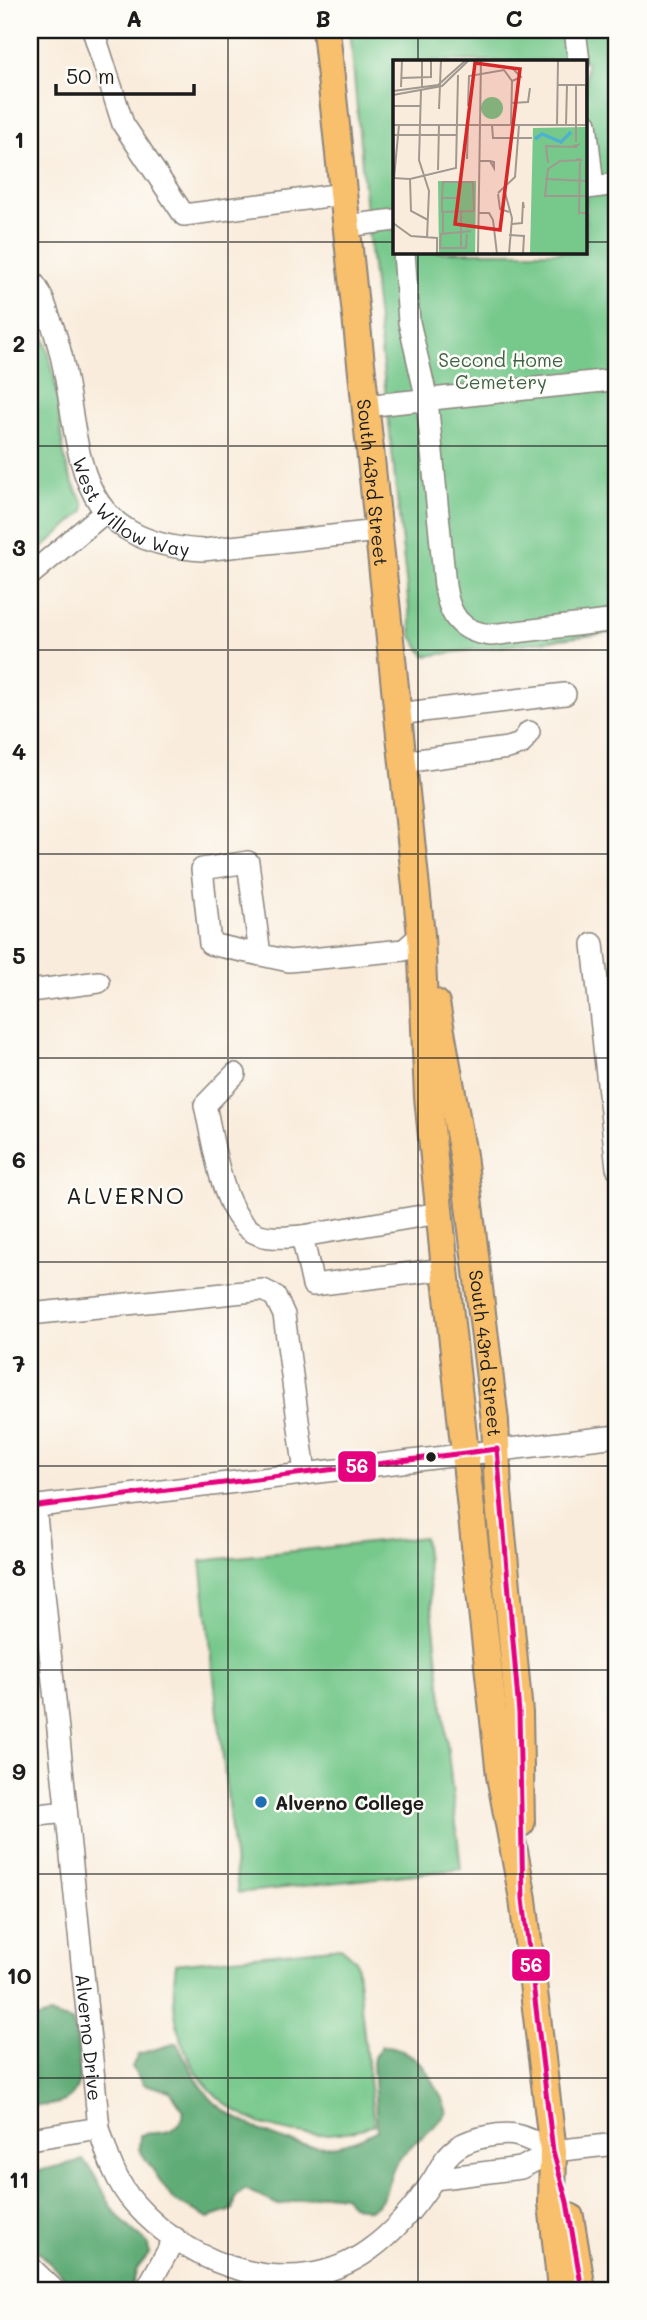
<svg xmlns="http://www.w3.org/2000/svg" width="647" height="2320" viewBox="0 0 647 2320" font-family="Mali,sans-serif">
<rect width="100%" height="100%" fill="#fdfcf7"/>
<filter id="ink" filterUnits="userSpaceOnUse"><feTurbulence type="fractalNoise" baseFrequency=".0143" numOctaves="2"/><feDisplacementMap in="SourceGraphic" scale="14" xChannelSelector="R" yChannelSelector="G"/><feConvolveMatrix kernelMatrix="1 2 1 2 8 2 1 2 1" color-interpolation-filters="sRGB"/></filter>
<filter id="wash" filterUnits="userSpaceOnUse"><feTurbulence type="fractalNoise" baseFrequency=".00686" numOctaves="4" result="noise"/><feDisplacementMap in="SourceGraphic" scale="28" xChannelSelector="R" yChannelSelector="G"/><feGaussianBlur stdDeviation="1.57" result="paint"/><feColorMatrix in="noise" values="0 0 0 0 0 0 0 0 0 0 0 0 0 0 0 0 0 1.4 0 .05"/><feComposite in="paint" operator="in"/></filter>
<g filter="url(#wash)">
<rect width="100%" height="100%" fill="#f9ecdc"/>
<!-- green -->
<g fill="#76c88b" stroke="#497254" stroke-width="2" fill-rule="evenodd">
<path d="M 350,30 L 617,30 L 617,632 L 425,656 L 412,636 L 366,211 ZM 395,61 L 586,61 L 586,252 L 395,252 Z"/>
<path d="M 30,306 C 44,332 53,365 57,394 C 62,432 60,470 84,503 L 84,511 L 30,559 Z"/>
<polygon points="424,1537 461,1869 238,1893 201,1561"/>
<path d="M 341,1947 L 356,1960 L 374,2125 C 262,2162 157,2085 176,1964 Z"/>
</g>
<!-- forest -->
<g fill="#60ac77" stroke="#3e644a" stroke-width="2">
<path d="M 50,2015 L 72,2021 C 77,2034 78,2045 79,2059 C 83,2097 67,2108 30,2105 L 30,2020 Z"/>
<path d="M 177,2043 C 188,2063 198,2085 214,2102 C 226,2113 241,2120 255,2128 C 299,2150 333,2155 377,2130 L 373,2064 L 374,2057 L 382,2046 C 418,2046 436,2081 447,2112 C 434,2132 408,2143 396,2164 C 384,2183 391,2198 369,2210 L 352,2205 L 343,2196 L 326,2194 L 278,2205 L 245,2189 L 236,2197 L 233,2210 L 209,2218 L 173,2200 L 139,2149 L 140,2135 C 161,2130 177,2139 184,2111 L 170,2091 L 143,2084 L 132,2067 L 138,2054 Z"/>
<path d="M 83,2160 C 97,2173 105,2200 119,2217 C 127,2227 139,2235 148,2244 L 149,2254 L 137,2269 L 131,2290 L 77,2290 L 30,2244 L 30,2173 Z"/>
</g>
</g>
<g filter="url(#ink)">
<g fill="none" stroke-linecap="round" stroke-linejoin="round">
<!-- minor casing -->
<g stroke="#8a847c" stroke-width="24">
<g id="minor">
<polyline points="93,30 123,124 184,215 343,194"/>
<polyline points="575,30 579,61"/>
<polyline points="586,123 593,187"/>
<polyline points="586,188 617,184"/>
<polyline points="346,226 395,220"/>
<path d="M 404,252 L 409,322 L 427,400 L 445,586 C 449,615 460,632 491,635 L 617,620"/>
<path id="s1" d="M 30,279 C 43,293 46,310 53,327 C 88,429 53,541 203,550 L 378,531"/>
<polyline points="365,406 612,380"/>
<polyline points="30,575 105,512"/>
<polyline points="397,714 565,694"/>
<polyline points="403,762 508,748 521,744 529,732"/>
<polyline points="593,944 617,1168"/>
<polyline points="260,955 248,862 202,869 210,944 289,961 404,950 421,935"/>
<polyline points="30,991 99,982"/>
<path d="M 235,1074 L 205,1105 C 213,1139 221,1213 253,1232 C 267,1240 287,1237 302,1236"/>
<polyline points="439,1213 302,1236 313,1285 445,1269"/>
<polyline points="30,1314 263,1290 275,1296 284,1315 305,1473"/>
<path id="s2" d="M 35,1506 L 99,2128 C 107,2155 116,2183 135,2204 C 190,2267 295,2304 369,2250 C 393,2233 416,2206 433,2180 C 441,2168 444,2156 458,2147 C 471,2138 504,2131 519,2136 C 531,2139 542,2146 553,2151"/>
<polyline points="30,1507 617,1436"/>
<polyline points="30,1816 66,1812"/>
<polyline points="30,2139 99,2128"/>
<polyline points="434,2179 521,2168 553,2151 617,2144"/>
<polyline points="30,2267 54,2290"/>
<polyline points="146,2290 175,2238"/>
</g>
</g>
<!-- major casing -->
<g stroke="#8a847c" stroke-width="30">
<g id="major">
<path id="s3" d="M 326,30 L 421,935 L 428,1097 L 445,1269 L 500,1776 L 523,1899 L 553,2151 L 552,2203 L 561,2290"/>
<path id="s4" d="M 436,1003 L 463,1155 L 495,1421 L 498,1492 L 519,1713 L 521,1823"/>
<polyline points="570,2217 582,2290"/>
</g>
</g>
<!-- minor -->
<use href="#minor" stroke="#fff" stroke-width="21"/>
<!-- major -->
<use href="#major" stroke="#f8bf6c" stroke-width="26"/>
<!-- bus-1 casing -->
<g stroke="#fdfcf7" stroke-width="10">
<polyline id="bus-1" points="30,1507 497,1449 519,1713 523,1899 553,2151 567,2202 582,2290"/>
</g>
<!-- bus-1 -->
<use href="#bus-1" stroke="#e5007d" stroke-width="5"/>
</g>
</g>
<!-- grid -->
<path fill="none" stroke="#1c1c1c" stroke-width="2" stroke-opacity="0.55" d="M 228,30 L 228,2290M 418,30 L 418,61M 30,242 L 395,242M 586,242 L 617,242M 418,252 L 418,2290M 30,446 L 617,446M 30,650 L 617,650M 30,854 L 617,854M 30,1058 L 617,1058M 30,1262 L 617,1262M 30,1466 L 617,1466M 30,1670 L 617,1670M 30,1874 L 617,1874M 30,2078 L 617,2078"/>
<!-- markers -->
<circle fill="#1c1c1c" stroke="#fdfcf7" stroke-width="2.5" cx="431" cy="1457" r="6"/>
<circle fill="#1f6fb2" stroke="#fdfcf7" stroke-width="2.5" cx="261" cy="1802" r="7"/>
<g text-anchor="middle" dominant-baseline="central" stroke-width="5" stroke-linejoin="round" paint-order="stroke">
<!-- park labels -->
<g font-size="19" fill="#406148" stroke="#fdfcf7">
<text x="501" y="359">Second Home<tspan x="501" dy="22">Cemetery</tspan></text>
</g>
<!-- street labels -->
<g font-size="19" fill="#1c1c1c" stroke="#fdfcf7">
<text stroke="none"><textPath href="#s3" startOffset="455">South 43rd Street</textPath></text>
<text stroke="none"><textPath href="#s1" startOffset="264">West Willow Way</textPath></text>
<text stroke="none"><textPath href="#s4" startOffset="354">South 43rd Street</textPath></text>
<text stroke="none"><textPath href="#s2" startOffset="534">Alverno Drive</textPath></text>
</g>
<!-- poi labels -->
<g font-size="19" font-weight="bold" fill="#1c1c1c" stroke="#fdfcf7" text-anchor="start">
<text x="275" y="1802">Alverno College</text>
</g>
<!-- quarter labels -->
<g font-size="23" letter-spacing="2" fill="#1c1c1c" stroke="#fdfcf7">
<text x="126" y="1195">ALVERNO</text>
</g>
</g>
<!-- overview -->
<g transform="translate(393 60)">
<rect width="194" height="194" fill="#f9ecdc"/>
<path d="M88 48a11 11 0 1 1 22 0a11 11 0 1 1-22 0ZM 194,67 L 194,194 L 137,194 L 140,68 ZM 45,121 L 83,121 L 82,194 L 46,194 Z" fill="#76c88b"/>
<path fill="none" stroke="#4fb1ce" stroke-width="3.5" d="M 142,79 L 149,74 L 168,82 L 178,72"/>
<path fill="none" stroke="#a1998f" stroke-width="2" d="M 118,7 L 128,17 L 119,21M 8,18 L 38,17 L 38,0M 165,25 L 192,25M 183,25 L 183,82M 8,27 L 9,0M 29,28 L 29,0M 28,30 L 26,100 L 36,131 L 34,178M 0,31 L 45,25 L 73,0M 0,35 L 49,26 L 76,0M 118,43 L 135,42 L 137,28M 0,46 L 28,46M 75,46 L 76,16 L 111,10 L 119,21 L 118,65M 46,49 L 48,0M 0,65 L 195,65M 99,65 L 100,78 L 139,78M 164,65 L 165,0M 173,65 L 174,25M 193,65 L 193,25M 0,75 L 64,75M 74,99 L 75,65M 183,99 L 189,100 L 167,101 L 155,109 L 152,136 L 195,136M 86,101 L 97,101 L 101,102 L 101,108 L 97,101M 187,102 L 186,153 L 195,153M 155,103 L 153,86 L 183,87 L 185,85 L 180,86M 45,110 L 46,65M 0,118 L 17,119 L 63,108 L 65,15M 1,118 L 6,65M 17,119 L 18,151 L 35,160M 152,119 L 195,121M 111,129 L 119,158 L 116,194M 105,133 L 122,117 L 126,65M 105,134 L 107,149 L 116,152M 49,138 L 50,122 L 80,122 L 81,151M 49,152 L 49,138 L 64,138M 68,152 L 68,188M 85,153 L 96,153 L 100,160 L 104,194M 0,163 L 18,176 L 44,178 L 44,194M 119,164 L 129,163 L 130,142 L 131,148M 50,174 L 50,152 L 81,151M 74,174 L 73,188 L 47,188 L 48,174 L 78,171M 116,175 L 131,176 L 130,194M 85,194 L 88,0"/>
<path fill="#d62828" fill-opacity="0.15" stroke="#d62828" stroke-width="3.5" d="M 82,3 L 127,9 L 107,170 L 62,164 Z"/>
<rect width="194" height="194" fill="none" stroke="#1c1c1c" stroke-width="3.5"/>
</g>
<g stroke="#fdfcf7" stroke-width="2.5">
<rect x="337" y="1450" width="40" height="33" rx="7" fill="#e5007d"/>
<rect x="511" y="1948" width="40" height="34" rx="7" fill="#e5007d"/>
</g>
<g font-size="19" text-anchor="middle" font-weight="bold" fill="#fff">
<text x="357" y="1473">56</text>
<text x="531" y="1972">56</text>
</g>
<!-- margin -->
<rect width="647" height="2320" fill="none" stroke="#fdfcf7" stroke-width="77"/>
<!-- scale -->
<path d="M56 84v10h138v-10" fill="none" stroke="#1c1c1c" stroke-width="3.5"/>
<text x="66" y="84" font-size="21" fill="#1c1c1c" stroke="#fdfcf7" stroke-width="5" paint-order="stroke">50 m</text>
<rect x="38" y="38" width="570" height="2244" fill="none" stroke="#1c1c1c" stroke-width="2.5"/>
<g font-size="23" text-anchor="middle" font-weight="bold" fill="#1c1c1c">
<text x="134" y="27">A</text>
<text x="323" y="27">B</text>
<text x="514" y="27">C</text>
<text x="19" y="148">1</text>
<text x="19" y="352">2</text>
<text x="19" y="556">3</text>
<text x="19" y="760">4</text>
<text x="19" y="964">5</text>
<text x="19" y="1168">6</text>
<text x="19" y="1372">7</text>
<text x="19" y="1576">8</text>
<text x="19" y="1780">9</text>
<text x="19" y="1984">10</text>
<text x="19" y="2188">11</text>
</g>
</svg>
